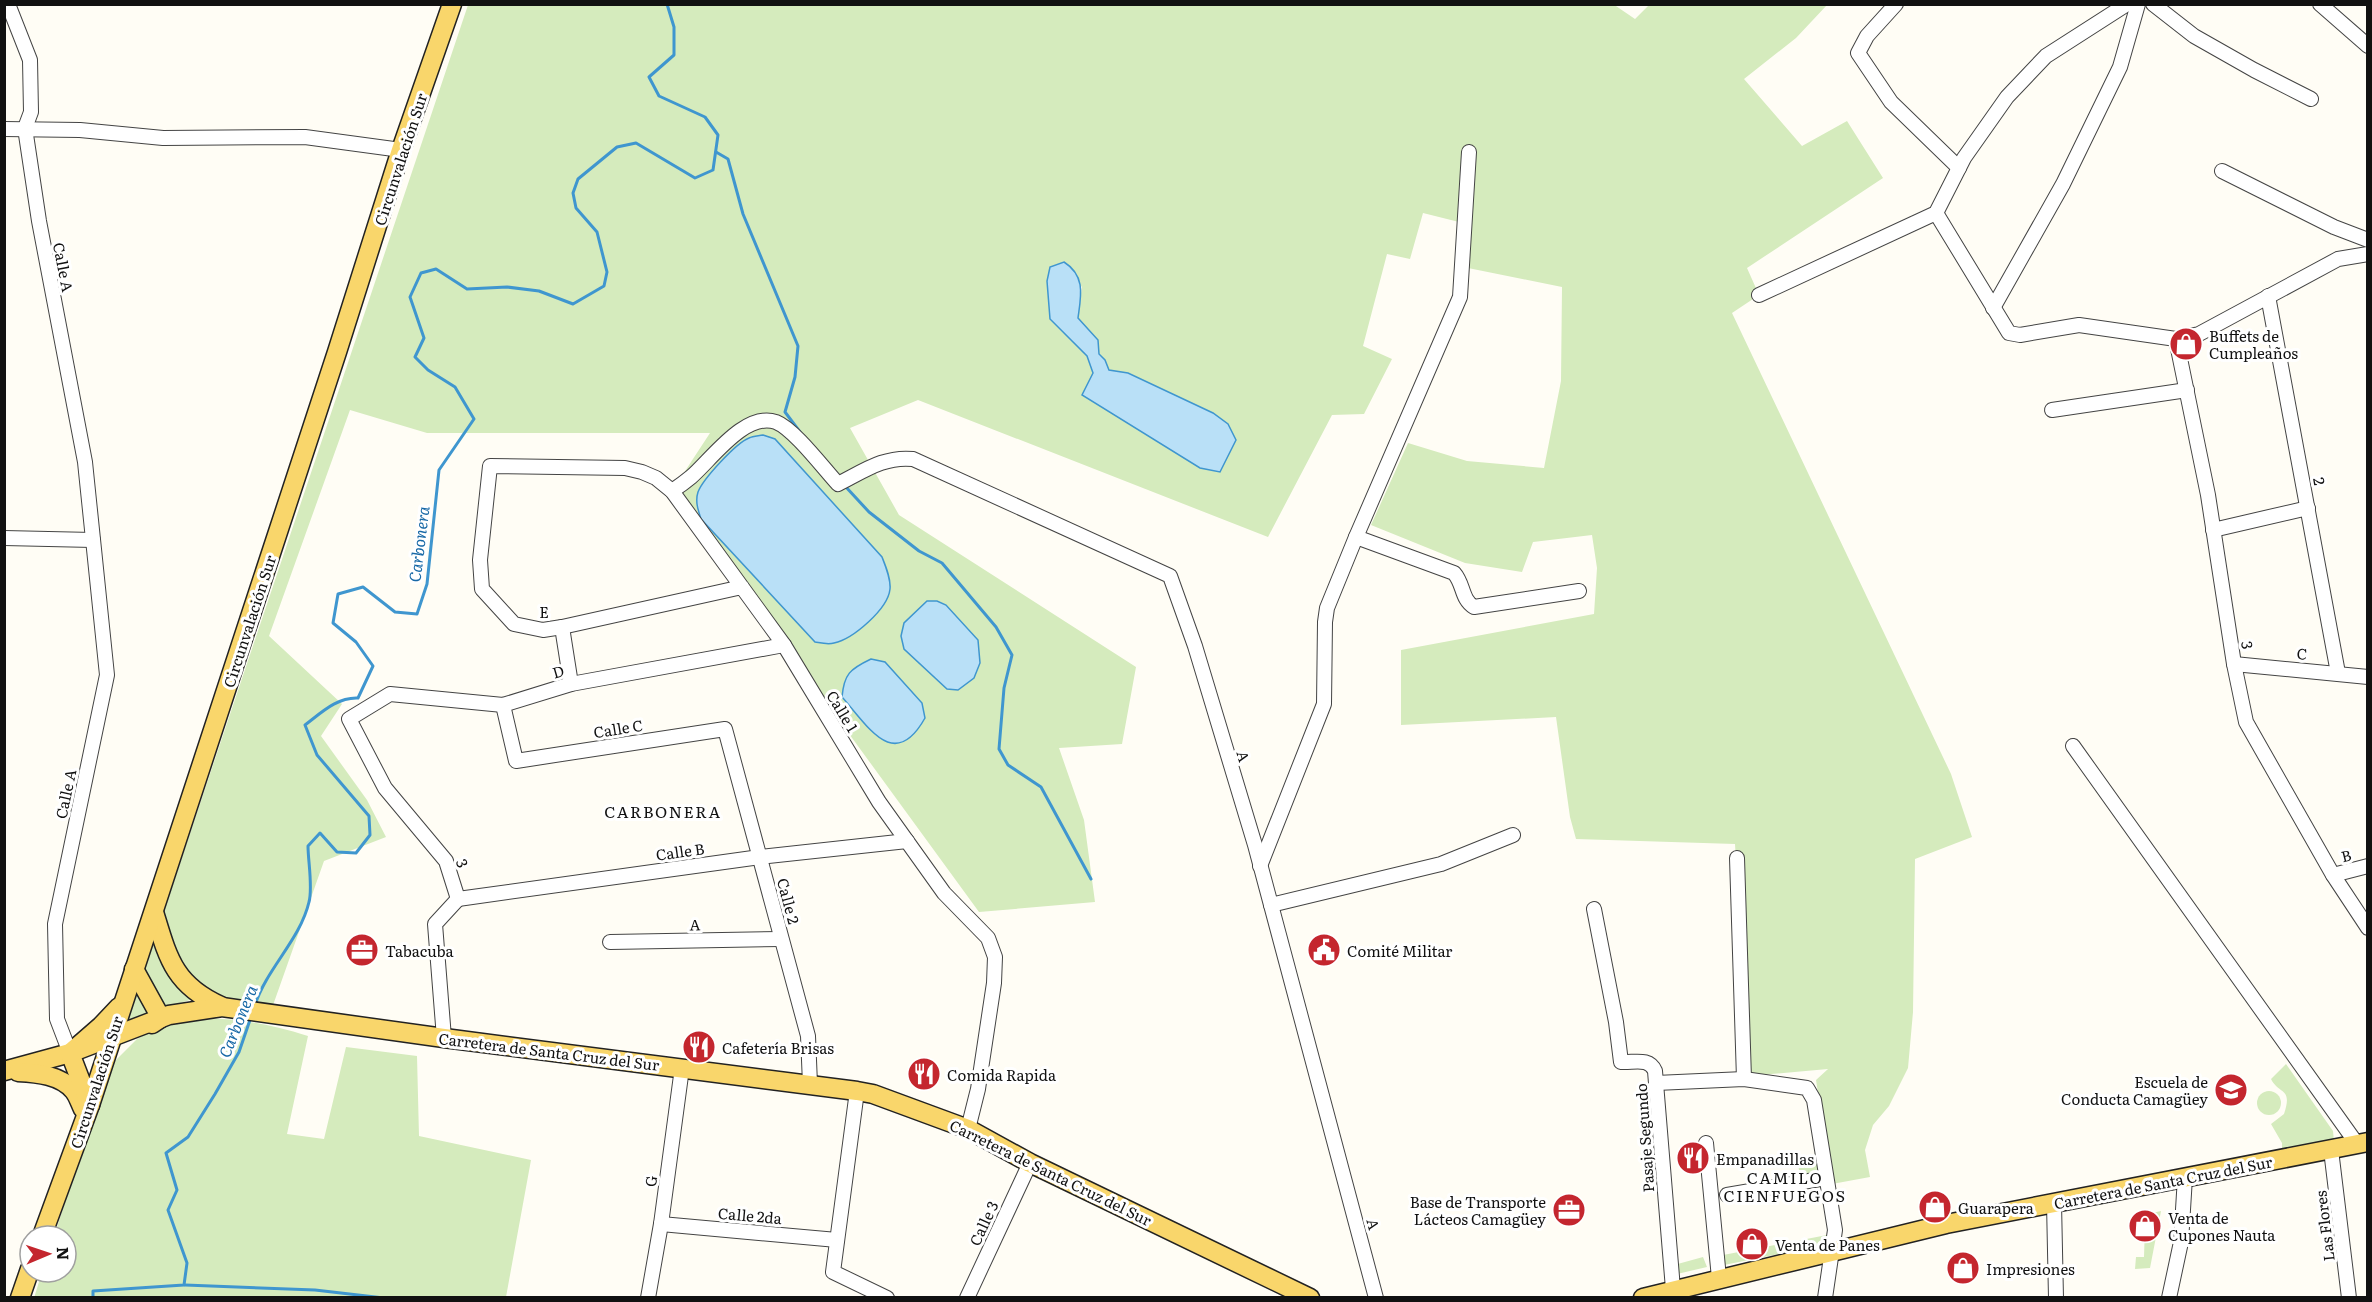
<svg xmlns="http://www.w3.org/2000/svg" width="2372" height="1302" viewBox="0 0 2372 1302" font-family="Literata,serif">
<rect width="100%" height="100%" fill="#fffdf5"/>
<!-- green -->
<g fill="#d5ebbd" fill-rule="evenodd">
<path d="M 1613,4 L 1635,19 L 1649,5 L 1827,5 L 1796,38 L 1744,79 L 1802,146 L 1847,121 L 1883,178 L 1747,268 L 1759,295 L 1732,313 L 1951,774 L 1972,837 L 1915,859 L 1913,1012 L 1908,1068 L 1889,1106 L 1873,1125 L 1865,1150 L 1870,1177 L 1832,1184 L 1816,1080 L 1828,1069 L 1748,1076 L 1735,844 L 1576,839 L 1570,817 L 1556,717 L 1401,725 L 1401,650 L 1594,614 L 1597,568 L 1592,535 L 1533,542 L 1522,572 L 1465,563 L 1371,525 L 1408,443 L 1467,461 L 1544,468 L 1561,381 L 1562,287 L 1468,268 L 1463,223 L 1423,213 L 1410,259 L 1387,254 L 1363,346 L 1392,359 L 1364,414 L 1332,415 L 1268,537 L 918,400 L 850,428 L 899,515 L 1136,667 L 1122,744 L 1059,748 L 1084,820 L 1095,902 L 979,912 L 672,491 L 710,433 L 427,433 L 350,410 L 269,636 L 342,704 L 321,736 L 367,800 L 386,837 L 324,861 L 272,1008 C 254,1004 234,1003 217,997 C 181,985 174,946 163,914 L 468,5 ZM 1082,286 C 1081,296 1078,306 1078,315 C 1079,331 1103,355 1109,370 L 1128,373 L 1093,373 L 1087,356 L 1050,318 Z"/>
<polygon points="154,939 170,977 193,999 161,1009 142,973"/>
<polygon points="135,987 150,1014 122,1025"/>
<path d="M 192,1018 C 238,1018 265,1023 308,1036 L 287,1134 L 324,1139 L 346,1047 L 417,1056 L 419,1136 L 531,1160 L 506,1297 L 34,1298 L 42,1272 L 66,1272 L 66,1236 L 54,1236 L 109,1067 L 137,1039 L 165,1024 Z"/>
<path d="M 2286,1064 L 2333,1131 L 2334,1141 L 2282,1155 L 2282,1143 L 2271,1124 L 2284,1114 C 2293,1087 2279,1095 2271,1079 Z"/>
<circle cx="2269" cy="1103" r="12"/>
<polygon points="1822,1152 1826,1178 1801,1182 1797,1158"/>
<polygon points="2161,1211 2150,1268 2135,1269 2136,1257 2144,1257 2145,1225 2134,1224 2135,1217"/>
<polygon points="1827,1235 1829,1244 1719,1266 1718,1256"/>
<polygon points="1703,1257 1707,1267 1677,1274 1674,1265"/>
</g>
<!-- water -->
<g fill="#b9e0f7" stroke="#3f96cf" stroke-width="1.5">
<path d="M 1064,262 C 1086,276 1081,296 1078,318 L 1098,340 L 1099,354 L 1105,360 L 1109,370 L 1128,373 L 1213,413 L 1228,424 L 1236,440 L 1220,472 L 1200,468 L 1082,395 L 1093,373 L 1087,356 L 1050,319 L 1047,281 L 1050,267 Z"/>
<path d="M 763,435 L 775,439 L 882,557 C 886,567 891,579 890,589 C 888,609 853,639 834,643 C 828,645 821,643 815,642 L 701,519 C 698,510 695,501 698,492 C 703,479 736,443 749,438 C 753,436 758,436 763,435 Z"/>
<polygon points="927,601 937,601 946,605 978,640 980,663 974,678 958,690 947,689 904,649 901,636 904,623"/>
<path d="M 871,659 L 885,662 L 922,703 L 925,718 C 894,773 868,726 842,697 C 844,674 850,669 871,659 Z"/>
</g>
<g fill="none" stroke-linecap="round" stroke-linejoin="round">
<!-- stream -->
<g stroke="#3f96cf" stroke-width="3">
<polyline points="716,152 728,159 743,214 798,346 795,377 785,412 800,432"/>
<polyline points="845,486 869,512 919,551 942,563 996,627 1012,655 1004,688 999,749 1008,765 1041,787 1091,879"/>
<path d="M 255,1005 C 267,968 300,940 309,902 C 313,887 308,861 308,846 L 320,833 L 337,852 L 356,853 L 370,835 L 369,816 L 317,755 L 305,725 C 321,713 337,697 358,698 L 373,666 L 356,642 L 333,623 L 338,594 L 363,587 L 395,612 L 417,614 L 427,584 L 439,470 L 474,419 L 455,387 L 428,370 L 415,357 L 424,338 L 410,297 L 421,273 L 436,269 L 467,289 L 507,287 L 539,291 L 573,304 L 604,286 L 607,272 L 597,232 L 576,208 L 573,193 L 578,179 L 617,147 L 636,143 L 695,178 L 713,170 L 718,135 L 705,117 L 659,96 L 649,77 L 674,55 L 674,27 L 667,4"/>
<polyline points="185,1285 315,1290 384,1298"/>
<polyline points="93,1298 93,1291 184,1285 187,1263 168,1210 177,1190 166,1153 188,1137 215,1094 239,1052 251,1017"/>
</g>
<!-- minor casing -->
<g stroke="#444" stroke-width="16">
<g id="minor">
<polyline points="8,4 30,60 31,112 25,128 39,221 85,462 107,675 55,924 57,1019 70,1053"/>
<polyline points="1896,4 1867,36 1858,53 1891,102 1959,168"/>
<polyline points="2153,4 2194,36 2254,70 2311,99"/>
<polyline points="2320,4 2368,46"/>
<polyline points="4,129 80,130 163,138 305,137 401,150"/>
<polyline points="2222,171 2334,227 2368,240"/>
<polyline points="1936,213 2009,333 2020,335 2079,325 2176,339 2199,334 2338,259 2368,254"/>
<polyline points="1759,295 1936,213 1964,158 2007,97 2046,56 2127,4"/>
<polyline points="2268,296 2338,673"/>
<polyline points="1993,308 2063,184 2120,67 2138,4"/>
<polyline points="2176,339 2208,495 2234,664 2246,722 2333,875 2368,928"/>
<polyline points="2052,410 2187,390"/>
<path d="M 672,491 C 678,487 685,482 691,477 C 711,460 745,411 776,422 C 794,429 824,469 838,484 C 864,471 884,456 913,459 L 1170,576 L 1195,646 L 1255,845 L 1376,1298"/>
<polyline points="2213,530 2308,508"/>
<path d="M 1356,537 L 1454,573 C 1464,584 1461,599 1474,607 L 1579,591"/>
<polyline points="4,538 93,540"/>
<polyline points="742,587 562,627 543,630 514,624 482,589 480,560 490,466 625,468 642,472 656,478 672,491 784,645 879,802 944,893 988,938 995,957 994,983 978,1089 968,1129"/>
<polyline points="562,627 571,684"/>
<polyline points="2234,664 2368,677"/>
<polyline points="503,705 516,761 725,729 808,1036 810,1084"/>
<polyline points="2073,746 2357,1144"/>
<polyline points="1737,858 1744,1079"/>
<polyline points="1260,866 1324,704 1325,622 1327,608 1356,537 1460,297 1469,152"/>
<polyline points="2333,875 2368,866"/>
<polyline points="458,899 760,857 907,841"/>
<polyline points="1271,905 1441,864 1513,835"/>
<path d="M 1594,909 L 1616,1022 L 1621,1062 C 1634,1063 1649,1057 1655,1071 L 1673,1289"/>
<polyline points="610,942 781,939"/>
<polyline points="444,1038 435,924 458,899 446,861 385,788 349,719 390,694 503,705 571,684 784,645"/>
<polyline points="1656,1083 1744,1079 1807,1088 1814,1100 1835,1230 1825,1298"/>
<polyline points="857,1091 833,1272 887,1298"/>
<polyline points="1706,1143 1719,1278"/>
<polyline points="2331,1150 2349,1298"/>
<polyline points="1727,1195 1826,1178"/>
<polyline points="2054,1203 2056,1298"/>
<polyline points="661,1224 837,1240"/>
<polyline points="648,1298 661,1224 682,1068"/>
<polyline points="967,1298 1030,1163"/>
<polyline points="2169,1298 2181,1242 2185,1177"/>
</g>
</g>
<!-- major casing -->
<g stroke="#222" stroke-width="21">
<g id="major">
<path d="M 154,912 C 168,958 174,985 221,1006"/>
<polyline points="134,969 161,1018 152,1024"/>
<polyline points="4,1071 70,1053 169,1015 222,1007 444,1038 857,1091 873,1094 968,1129 1030,1163 1310,1298"/>
<path d="M 18,1072 C 37,1073 61,1075 74,1091 C 78,1096 80,1103 83,1109"/>
<polyline points="90,1105 70,1053 101,1026 119,1007"/>
<polyline points="42,1236 90,1105 337,352 401,150 452,4"/>
<polyline points="20,1298 30,1269"/>
<polyline points="1643,1298 1946,1224 2368,1142"/>
</g>
</g>
<!-- minor -->
<use href="#minor" stroke="#fff" stroke-width="14"/>
<!-- major -->
<use href="#major" stroke="#f9d66b" stroke-width="18"/>
</g>
<!-- icons -->
<defs>
<g id="shop-disc" transform="scale(1.725)"><circle r="9.5" fill="#c4262e" stroke="#fff"/><path d="M-5-2.5h2.3a2.7 3.5 0 0 1 5.4 0H5L5.5 6h-11ZM-1.5-2.5h3a1.5 2.3 0 0 0-3 0Z" fill="#fff"/></g>
<g id="office-disc" transform="scale(1.725)"><circle r="9.5" fill="#c4262e" stroke="#fff"/><path d="M-6-3h4V-5.5h4V-3h4V5H-6ZM-1-4.5V-3h2v-1.5ZM-6 0V1H6V0Z" fill="#fff"/></g>
<g id="civic-disc" transform="scale(1.725)"><circle r="9.5" fill="#c4262e" stroke="#fff"/><path d="M-.6-6.5H3V-4.5H.6V-3L4-1V1h2V6H-6V1h2V-1L-.6-3ZM-1.2 2.5V6h2.4V2.5Z" fill="#fff"/></g>
<g id="restaurant-disc" transform="scale(1.725)"><circle r="9.5" fill="#c4262e" stroke="#fff"/><path d="M-5-6h1v4h1v-4h1v4h1v-4h1v5L-1.5 .5V6h-2V.5L-5-1ZM5-6V6H3V1.5H1.5Q1.5-4 5-6Z" fill="#fff"/></g>
<g id="school-disc" transform="scale(1.725)"><circle r="9.5" fill="#c4262e" stroke="#fff"/><path d="M0-5L7-2L0 1L-7-2ZM-4 1L0 2.5L4 1V4Q0 6-4 4Z" fill="#fff"/></g>
</defs>
<g fill-rule="evenodd">
<use href="#shop-disc" x="2186" y="344"/>
<use href="#office-disc" x="362" y="950"/>
<use href="#civic-disc" x="1324" y="950"/>
<use href="#restaurant-disc" x="699" y="1047"/>
<use href="#restaurant-disc" x="924" y="1074"/>
<use href="#school-disc" x="2231" y="1090"/>
<use href="#restaurant-disc" x="1693" y="1158"/>
<use href="#shop-disc" x="1935" y="1207"/>
<use href="#office-disc" x="1569" y="1210"/>
<use href="#shop-disc" x="2145" y="1226"/>
<use href="#shop-disc" x="1752" y="1244"/>
<use href="#shop-disc" x="1963" y="1268"/>
</g>
<g text-anchor="middle" dominant-baseline="central" stroke-width="6" stroke-linejoin="round" paint-order="stroke">
<!-- street labels -->
<g font-size="15" fill="#111" stroke="#fff">
<text transform="translate(400 159) rotate(-72)">Circunvalación Sur</text>
<text transform="translate(64 267) rotate(79)">Calle A</text>
<text transform="translate(2320 481) rotate(80)">2</text>
<text x="544" y="611">E</text>
<text transform="translate(249 621) rotate(-72)">Circunvalación Sur</text>
<text transform="translate(2248 645) rotate(81)">3</text>
<text transform="translate(2302 653) rotate(5)">C</text>
<text transform="translate(558 671) rotate(-16)">D</text>
<text transform="translate(843 711) rotate(59)">Calle 1</text>
<text transform="translate(618 728) rotate(-9)">Calle C</text>
<text transform="translate(1244 756) rotate(74)">A</text>
<text transform="translate(65 794) rotate(-78)">Calle A</text>
<text transform="translate(680 851) rotate(-8)">Calle B</text>
<text transform="translate(2346 855) rotate(-14)">B</text>
<text transform="translate(463 863) rotate(69)">3</text>
<text transform="translate(789 901) rotate(75)">Calle 2</text>
<text transform="translate(695 924) rotate(-1)">A</text>
<text transform="translate(549 1051) rotate(7)">Carretera de Santa Cruz del Sur</text>
<text transform="translate(96 1082) rotate(-72)">Circunvalación Sur</text>
<text transform="translate(1644 1138) rotate(-94)">Pasaje Segundo</text>
<text transform="translate(1051 1172) rotate(26)">Carretera de Santa Cruz del Sur</text>
<text transform="translate(650 1181) rotate(-82)">G</text>
<text transform="translate(2163 1182) rotate(-11)">Carretera de Santa Cruz del Sur</text>
<text transform="translate(750 1215) rotate(5)">Calle 2da</text>
<text transform="translate(983 1223) rotate(-65)">Calle 3</text>
<text transform="translate(1374 1224) rotate(75)">A</text>
<text transform="translate(2324 1226) rotate(-97)">Las Flores</text>
</g>
<!-- poi labels -->
<g font-size="15" fill="#111" stroke="#fff" text-anchor="start">
<text x="2209" y="335">Buffets de<tspan x="2209" dy="17">Cumpleaños</tspan></text>
<text x="385" y="950">Tabacuba</text>
<text x="1347" y="950">Comité Militar</text>
<text x="722" y="1047">Cafetería Brisas</text>
<text x="947" y="1074">Comida Rapida</text>
<text x="2208" y="1081" text-anchor="end">Escuela de<tspan x="2208" dy="17">Conducta Camagüey</tspan></text>
<text x="1716" y="1158">Empanadillas</text>
<text x="1546" y="1201" text-anchor="end">Base de Transporte<tspan x="1546" dy="17">Lácteos Camagüey</tspan></text>
<text x="1958" y="1207">Guarapera</text>
<text x="2168" y="1217">Venta de<tspan x="2168" dy="17">Cupones Nauta</tspan></text>
<text x="1775" y="1244">Venta de Panes</text>
<text x="1986" y="1268">Impresiones</text>
</g>
<!-- water labels -->
<g font-size="16" font-style="italic" fill="#1768a6" stroke="#fff">
<text transform="translate(418 544) rotate(-83)">Carbonera</text>
<text transform="translate(237 1021) rotate(-68)">Carbonera</text>
</g>
<!-- neighbourhood labels -->
<g font-size="16" letter-spacing="1.5" fill="#111" stroke="#fff">
<text x="663" y="811">CARBONERA</text>
<text x="1785" y="1177">CAMILO<tspan x="1785" dy="18">CIENFUEGOS</tspan></text>
</g>
</g>
<!-- border -->
<rect width="2372" height="1302" fill="none" stroke="#111111" stroke-width="12"/>
<!-- north arrow -->
<g transform="translate(48 1254) rotate(88)"><circle r="28" fill="#ffffff" stroke="#a0a0a0" stroke-width="1.5"/>
<path d="M0-4.5L10 22L0 15L-10 22Z" fill="#c4262e"/>
<text y="-9" font-size="16" font-weight="bold" text-anchor="middle" fill="#111111">N</text>
</g>
</svg>
